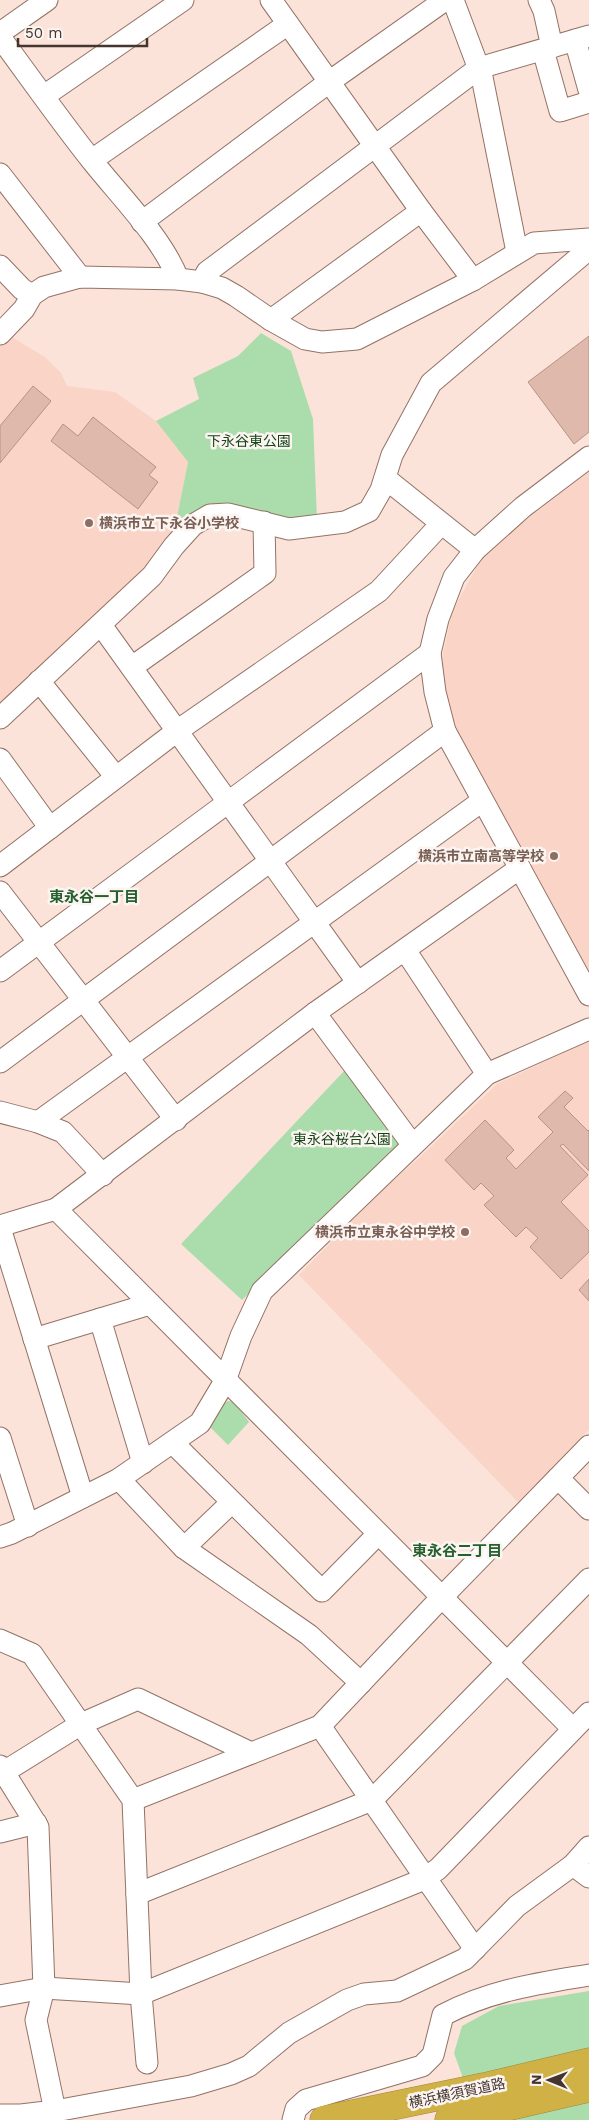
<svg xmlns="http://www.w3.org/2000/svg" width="589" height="2120" viewBox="0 0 589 2120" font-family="'Work Sans','Noto Sans JP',sans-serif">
<rect width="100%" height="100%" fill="#fbe3da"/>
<!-- built -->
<g fill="#fad4c6">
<polygon points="10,336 45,357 61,373 67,386 115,392 156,421 188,462 178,512 177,535 125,592 0,704 0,346"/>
<polygon points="589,472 589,985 450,726 442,659 452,612 486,550"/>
<polygon points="589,1041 589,1430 518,1502 299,1275 383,1189 419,1158 497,1084"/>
</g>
<!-- green -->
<g fill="#abddac">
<polygon points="261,333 291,351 313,419 317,519 303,522 246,509 177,535 178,512 188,462 156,421 199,399 193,378 238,356"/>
<polygon points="345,1070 403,1143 242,1300 181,1244"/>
<polygon points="228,1401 234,1402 249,1422 228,1445 208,1425 222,1405"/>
<polygon points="589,1991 589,2120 478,2120 454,2053 462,2026 499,2006"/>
</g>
<!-- building -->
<g fill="#dfb9ab" stroke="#b79285">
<polygon points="589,336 589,432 574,444 528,382"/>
<polygon points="33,386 51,401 0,463 0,426"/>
<polygon points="93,417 156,467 149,475 158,482 138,509 51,441 63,424 78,436"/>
<polygon points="565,1091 573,1098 564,1107 588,1131 589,1130 589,1171 563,1144 560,1146 588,1175 561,1202 589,1231 589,1252 561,1279 530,1247 538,1238 526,1227 516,1237 484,1205 494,1196 481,1183 474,1190 445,1160 485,1120 514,1150 506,1158 516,1169 553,1132 538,1117"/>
<polygon points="589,1279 589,1301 579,1290"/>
</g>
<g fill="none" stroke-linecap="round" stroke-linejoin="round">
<!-- minor casing -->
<g stroke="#947265" stroke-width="23">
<g id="minor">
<polyline points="271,0 421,211 473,280"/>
<polyline points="453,0 482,77 517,252"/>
<polyline points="539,0 544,11 552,47"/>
<polyline points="0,33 47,0"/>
<path d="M 0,37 C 31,79 61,122 93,162 C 120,196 163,239 178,279"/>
<polyline points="575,40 589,90"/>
<polyline points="543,50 560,111 589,102"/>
<polyline points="44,96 183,0"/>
<polyline points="92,160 288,24"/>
<polyline points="0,174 80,277"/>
<polyline points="142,222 329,82 445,0"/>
<polyline points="0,266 22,289 32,295"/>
<polyline points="202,282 207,272 479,68 589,36"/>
<polyline points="271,320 421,211"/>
<polyline points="0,334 24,309 32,295 44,287 80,277 178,279 202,282 222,288 236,296 271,320 305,339 322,342 357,339 473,280 534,243 589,239"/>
<polyline points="589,457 523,507 475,550 454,577 438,619 430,653 435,692 445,731 589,995"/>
<polyline points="385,478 475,550"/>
<polyline points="101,625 358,983"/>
<polyline points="132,667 265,573 264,522"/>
<polyline points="39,681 116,777"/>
<polyline points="0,718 152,576 174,546 193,525 210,515 228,514 289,529 345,522 369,511 381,490 392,455 431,383 589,249"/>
<polyline points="0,759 50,828"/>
<polyline points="0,866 177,731 379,591 441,524"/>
<polyline points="520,868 315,1013 56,1209 573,1729"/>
<polyline points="0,892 176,1120"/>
<polyline points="405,950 487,1074"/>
<polyline points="0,971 430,653"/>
<polyline points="315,1013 412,1144"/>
<polyline points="0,1062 445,731"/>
<polyline points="0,1112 38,1122 63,1132 103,1175"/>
<polyline points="38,1122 482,801"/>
<polyline points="0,1226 56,1209"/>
<polyline points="0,1228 83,1497"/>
<polyline points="100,1319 143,1463"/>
<polyline points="34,1339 150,1304"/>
<polyline points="0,1438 28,1526"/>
<polyline points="173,1443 322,1591 378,1534"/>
<polyline points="558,1478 589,1509"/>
<polyline points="119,1479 184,1548 309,1635 361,1683"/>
<polyline points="0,1537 12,1533 119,1479 200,1423 225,1381 241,1336 262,1291 487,1074 589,1029"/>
<polyline points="184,1548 231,1503"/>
<polyline points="0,1640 32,1654 133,1800 141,1994 147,2063"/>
<polyline points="320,1726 475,1949"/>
<polyline points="0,1766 38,1827 44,1988 36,2020 55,2111"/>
<polyline points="4,1772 81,1724 138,1699 251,1753"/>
<polyline points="133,1800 320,1726 441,1598 589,1446"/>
<polyline points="0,1832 36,1823"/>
<polyline points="573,1865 589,1877"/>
<polyline points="137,1894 372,1800 589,1579"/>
<polyline points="0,1996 44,1988 141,1994 422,1880 438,1869 589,1713"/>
<polyline points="0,2115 21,2115 55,2111 191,2086 231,2074 249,2066 289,2033 347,2000 364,1994 397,1991 465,1959 517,1906 573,1865 589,1847"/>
<path d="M 293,2120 L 296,2109 L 306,2100 L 422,2066 L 433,2055 L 443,2015 C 491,1990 536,1984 589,1975"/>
</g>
</g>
<!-- highway casing -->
<g stroke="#9f863d" stroke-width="29">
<g id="highway">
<polyline points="324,2120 484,2087 589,2062"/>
<polyline points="449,2120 589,2088"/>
</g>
</g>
<!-- minor -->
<use href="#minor" stroke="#fff" stroke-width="21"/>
<!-- highway -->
<use href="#highway" stroke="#d0b145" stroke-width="28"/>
</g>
<!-- markers -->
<g fill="#8d6e63" stroke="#fcf4f1" stroke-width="2">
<circle cx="89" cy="523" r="5"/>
<circle cx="554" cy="856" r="5"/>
<circle cx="465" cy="1232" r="5"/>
</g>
<g text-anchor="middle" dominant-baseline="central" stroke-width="5" stroke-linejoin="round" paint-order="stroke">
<!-- park labels -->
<g font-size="14" fill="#124618" stroke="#fcf4f1">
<text x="249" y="441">下永谷東公園</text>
<text x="342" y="1139">東永谷桜台公園</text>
</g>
<!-- education labels -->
<g font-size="14" font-weight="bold" fill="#785e54" stroke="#fcf4f1" text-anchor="end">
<text x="99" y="523" text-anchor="start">横浜市立下永谷小学校</text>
<text x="544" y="856">横浜市立南高等学校</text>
<text x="455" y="1232">横浜市立東永谷中学校</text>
</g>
<!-- street labels -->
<g font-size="14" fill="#44352f" stroke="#fcf4f1">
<text transform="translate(457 2093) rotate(-12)">横浜横須賀道路</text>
</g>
<!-- neighbourhood labels -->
<g font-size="15" font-weight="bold" fill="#25602f" stroke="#fcf4f1">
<text x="94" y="897">東永谷一丁目</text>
<text x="457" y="1551">東永谷二丁目</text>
</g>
</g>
<!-- north arrow -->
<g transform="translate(549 2080) rotate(271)" stroke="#fcf4f1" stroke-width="4" paint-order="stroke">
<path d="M0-4L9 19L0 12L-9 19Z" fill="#44352f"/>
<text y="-8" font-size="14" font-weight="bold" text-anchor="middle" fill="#44352f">N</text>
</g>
<!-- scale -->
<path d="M18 38v8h129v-8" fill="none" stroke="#44352f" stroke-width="2.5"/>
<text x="25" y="38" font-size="15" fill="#44352f" stroke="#fcf4f1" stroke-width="4" paint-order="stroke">50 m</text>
</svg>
